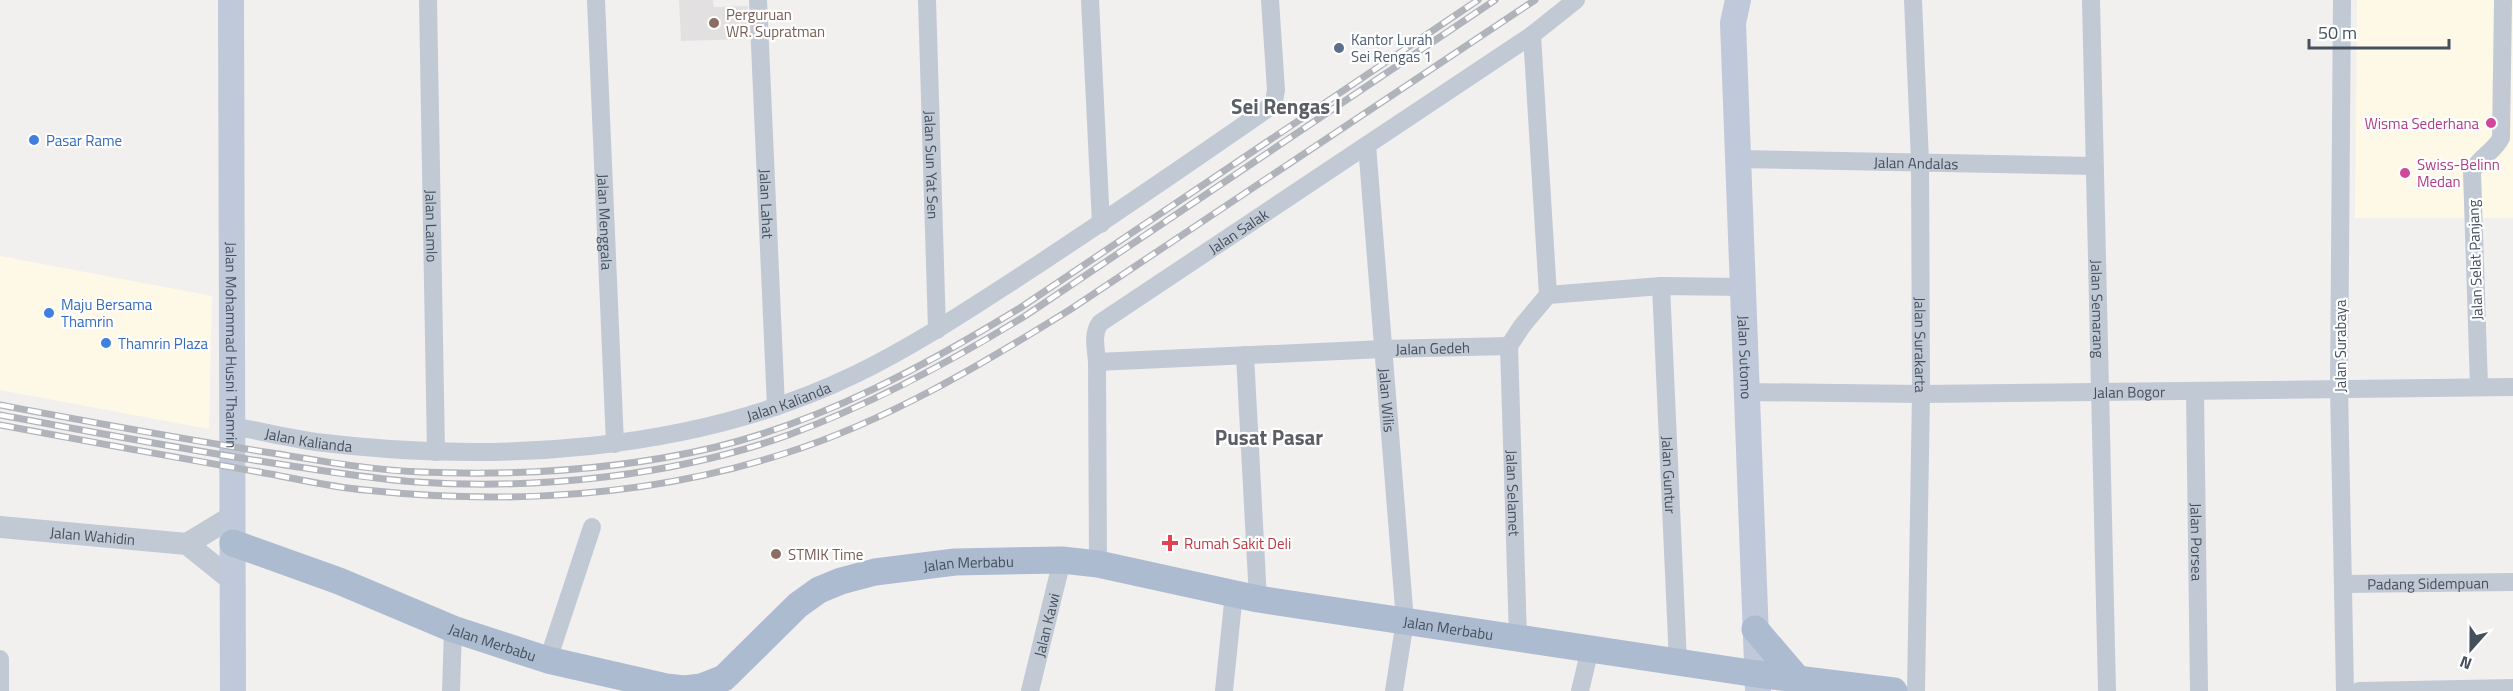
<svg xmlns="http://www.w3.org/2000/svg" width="2513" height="691" viewBox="0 0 2513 691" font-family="'Titillium Web',sans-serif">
<rect width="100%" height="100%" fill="#f2efef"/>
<!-- commercial -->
<g fill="#fef9e7">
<polygon points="2357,0 2513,0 2513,218 2355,218"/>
<polygon points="0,256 212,296 209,429 0,390"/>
</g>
<!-- education -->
<polygon fill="#e3e0e1" points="679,0 713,0 714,7 748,6 749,39 681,41"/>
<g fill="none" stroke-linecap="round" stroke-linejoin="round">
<!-- minor -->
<g stroke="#c1c9d5" stroke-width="18">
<path id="s1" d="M 428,0 L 436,452"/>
<path id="s2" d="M 596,0 L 615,444"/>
<path id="s3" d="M 758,0 L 776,407"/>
<path id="s4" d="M 927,0 L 937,330"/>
<polyline points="1090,0 1101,224"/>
<path id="s5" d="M 1913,0 L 1920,161 L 1921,394 L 1916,691"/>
<path id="s6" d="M 2091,0 L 2107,691"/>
<polyline points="2342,0 2339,387 2345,691"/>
<polyline points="1532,35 1548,295"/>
<path id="s7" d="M 1367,145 L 1405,621 L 1394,691"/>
<path id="s8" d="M 1738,159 L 2093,166"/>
<path id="s9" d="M 1661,286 L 1678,662"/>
<path id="s10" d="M 1509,346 L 1518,638"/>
<polyline points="1509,346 1522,326 1548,295 1661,286 1743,287"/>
<polyline points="1245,355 1258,599"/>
<path id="s11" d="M 1097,362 L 1383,349 L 1509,346"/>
<path d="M 2479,387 L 2472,172 C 2479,157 2494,152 2501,138 L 2503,0"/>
<path id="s12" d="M 1747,392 L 1921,394 L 2513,387"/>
<path id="s13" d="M 2195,392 L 2199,691"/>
<path id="s14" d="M 232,426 C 260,431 288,438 316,442 C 492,464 692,453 854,375 C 912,347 965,312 1019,277 C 1103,222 1185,166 1267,109 L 1274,101 L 1276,90 L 1270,0"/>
<path id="s15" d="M 1098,564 L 1097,362 C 1096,348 1092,334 1100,323 L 1532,35 L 1576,0"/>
<path id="s16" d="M 2344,584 L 2513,582"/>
<polyline points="0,659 0,691"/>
<polyline points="548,660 592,527"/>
<polyline points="451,691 453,629"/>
<path id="s17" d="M 1030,691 L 1062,560"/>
<polyline points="1224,691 1234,593"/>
<polyline points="1580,691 1590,649"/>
<polyline points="2359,691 2513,688"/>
</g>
<!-- tertiary -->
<g stroke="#c1c9d5" stroke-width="22">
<path id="s18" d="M 0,527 L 187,544 L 233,581"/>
<polyline points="187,544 233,516"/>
</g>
<!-- secondary -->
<g stroke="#c0c9da" stroke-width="26">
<path id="s19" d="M 231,0 L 233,691"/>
<path id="s20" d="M 1738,0 L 1733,23 L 1758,691"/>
</g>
<!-- primary -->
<g stroke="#acbbd0" stroke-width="27">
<path id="s21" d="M 233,543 L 339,581 L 453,629 L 548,660 L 666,687 L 685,689 L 701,687 L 724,678 L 798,605 L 819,590 L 841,581 L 875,572 L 955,562 L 1062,560 L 1098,564 L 1258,599 L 1757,674 L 1894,691"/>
<polyline points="1755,629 1797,678"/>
</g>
<!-- rail casing -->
<g stroke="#b0b3ba" stroke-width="7">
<g id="rail">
<path d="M 0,405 C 91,422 181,439 272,453 C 321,461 371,470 420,472 C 519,476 620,470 716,447 C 825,420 925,366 1020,308 L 1478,0"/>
<path d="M 0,415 C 93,432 186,450 279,464 C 325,471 371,479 417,482 C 539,490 676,476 791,434 C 874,403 950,362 1025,316 L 1495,0"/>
<path d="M 0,425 C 86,441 173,457 259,472 C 294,478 329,487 365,490 C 506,505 650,497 786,453 C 887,421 981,365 1071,309 L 1535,0"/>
</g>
</g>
<!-- rail -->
<use href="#rail" stroke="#fff" stroke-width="4.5" stroke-dasharray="14" stroke-linecap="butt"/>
</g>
<!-- markers -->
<g fill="#8d6e63" stroke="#fff" stroke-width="2">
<circle cx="714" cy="23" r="6"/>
<circle cx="776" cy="554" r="6"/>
</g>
<circle fill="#5c6f8a" stroke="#fff" stroke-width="2" cx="1339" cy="48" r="6"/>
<g fill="#d1479c" stroke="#fff" stroke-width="2">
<circle cx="2491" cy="123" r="6"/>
<circle cx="2405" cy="173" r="6"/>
</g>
<g fill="#3f7fe0" stroke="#fff" stroke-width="2">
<circle cx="34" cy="140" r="6"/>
<circle cx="49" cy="313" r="6"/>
<circle cx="106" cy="343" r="6"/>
</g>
<path fill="#e0444e" stroke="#fff" stroke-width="2" d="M1167 534h6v6h6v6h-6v6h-6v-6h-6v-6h6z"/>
<g text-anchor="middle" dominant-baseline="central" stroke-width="4.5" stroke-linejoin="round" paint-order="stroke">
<!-- education labels -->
<g font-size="15" fill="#785e54" stroke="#fff" text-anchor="start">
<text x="726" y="14">Perguruan<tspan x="726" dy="17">WR. Supratman</tspan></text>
<text x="788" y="554">STMIK Time</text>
</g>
<!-- service labels -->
<g font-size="15" fill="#4e5e75" stroke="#fff" text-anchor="start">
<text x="1351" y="39">Kantor Lurah<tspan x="1351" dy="17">Sei Rengas 1</tspan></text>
</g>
<!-- hotel labels -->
<g font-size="15" fill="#b23c85" stroke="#fff" text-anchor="end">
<text x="2479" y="123">Wisma Sederhana</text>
<text x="2417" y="164" text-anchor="start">Swiss-Belinn<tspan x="2417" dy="17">Medan</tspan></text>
</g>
<!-- shop labels -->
<g font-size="15" fill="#366cbe" stroke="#fff" text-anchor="start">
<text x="46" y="140">Pasar Rame</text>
<text x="61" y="304">Maju Bersama<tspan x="61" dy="17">Thamrin</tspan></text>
<text x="118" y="343">Thamrin Plaza</text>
</g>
<!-- street labels -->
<g font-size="15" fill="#45505e" stroke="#fff">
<text stroke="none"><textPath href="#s8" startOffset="178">Jalan Andalas</textPath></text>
<text stroke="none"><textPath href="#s4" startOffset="165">Jalan Sun Yat Sen</textPath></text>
<text stroke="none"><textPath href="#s3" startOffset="204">Jalan Lahat</textPath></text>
<text stroke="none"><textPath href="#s2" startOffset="222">Jalan Menggala</textPath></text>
<text stroke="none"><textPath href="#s1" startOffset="226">Jalan Lamlo</textPath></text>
<text stroke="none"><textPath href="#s15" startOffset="408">Jalan Salak</textPath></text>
<text transform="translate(2475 260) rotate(-92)">Jalan Selat Panjang</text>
<text stroke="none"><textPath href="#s6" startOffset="309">Jalan Semarang</textPath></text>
<text stroke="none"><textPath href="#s5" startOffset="345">Jalan Surakarta</textPath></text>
<text stroke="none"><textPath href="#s19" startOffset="345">Jalan Mohammad Husni Thamrin</textPath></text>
<text transform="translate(2340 346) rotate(-90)">Jalan Surabaya</text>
<text stroke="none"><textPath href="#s11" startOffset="336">Jalan Gedeh</textPath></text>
<text stroke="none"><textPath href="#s20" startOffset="358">Jalan Sutomo</textPath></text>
<text stroke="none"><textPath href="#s12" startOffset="382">Jalan Bogor</textPath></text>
<text stroke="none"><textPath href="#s14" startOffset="564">Jalan Kalianda</textPath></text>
<text stroke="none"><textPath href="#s7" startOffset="256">Jalan Wilis</textPath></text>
<text stroke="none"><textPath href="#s14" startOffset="78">Jalan Kalianda</textPath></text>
<text stroke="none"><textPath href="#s9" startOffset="189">Jalan Guntur</textPath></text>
<text stroke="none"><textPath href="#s10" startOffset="147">Jalan Selamet</textPath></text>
<text stroke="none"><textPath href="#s18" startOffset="93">Jalan Wahidin</textPath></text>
<text stroke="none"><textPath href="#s13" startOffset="150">Jalan Porsea</textPath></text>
<text stroke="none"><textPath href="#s21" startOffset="800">Jalan Merbabu</textPath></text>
<text stroke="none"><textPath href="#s16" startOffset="84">Padang Sidempuan</textPath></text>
<text stroke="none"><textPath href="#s17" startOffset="68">Jalan Kawi</textPath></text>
<text stroke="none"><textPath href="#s21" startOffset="1286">Jalan Merbabu</textPath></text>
<text stroke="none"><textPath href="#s21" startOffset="278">Jalan Merbabu</textPath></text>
</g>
<!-- health labels -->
<g font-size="15" fill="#be3a42" stroke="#fff" text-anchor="start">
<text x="1184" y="543">Rumah Sakit Deli</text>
</g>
<!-- district labels -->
<g font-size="21" font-weight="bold" fill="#5b5e65" stroke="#fff">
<text x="1286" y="106">Sei Rengas I</text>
<text x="1269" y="437">Pusat Pasar</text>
</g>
</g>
<!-- north arrow -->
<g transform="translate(2471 649) rotate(201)" stroke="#ffffff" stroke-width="4.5" paint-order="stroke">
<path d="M0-4.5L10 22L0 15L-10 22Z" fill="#45505e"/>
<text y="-9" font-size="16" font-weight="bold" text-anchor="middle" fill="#45505e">N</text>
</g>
<!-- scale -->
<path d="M2309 39v9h140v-9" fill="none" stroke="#45505e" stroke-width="3"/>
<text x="2318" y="39" font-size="18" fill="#45505e" stroke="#ffffff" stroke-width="4.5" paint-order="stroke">50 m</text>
</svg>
